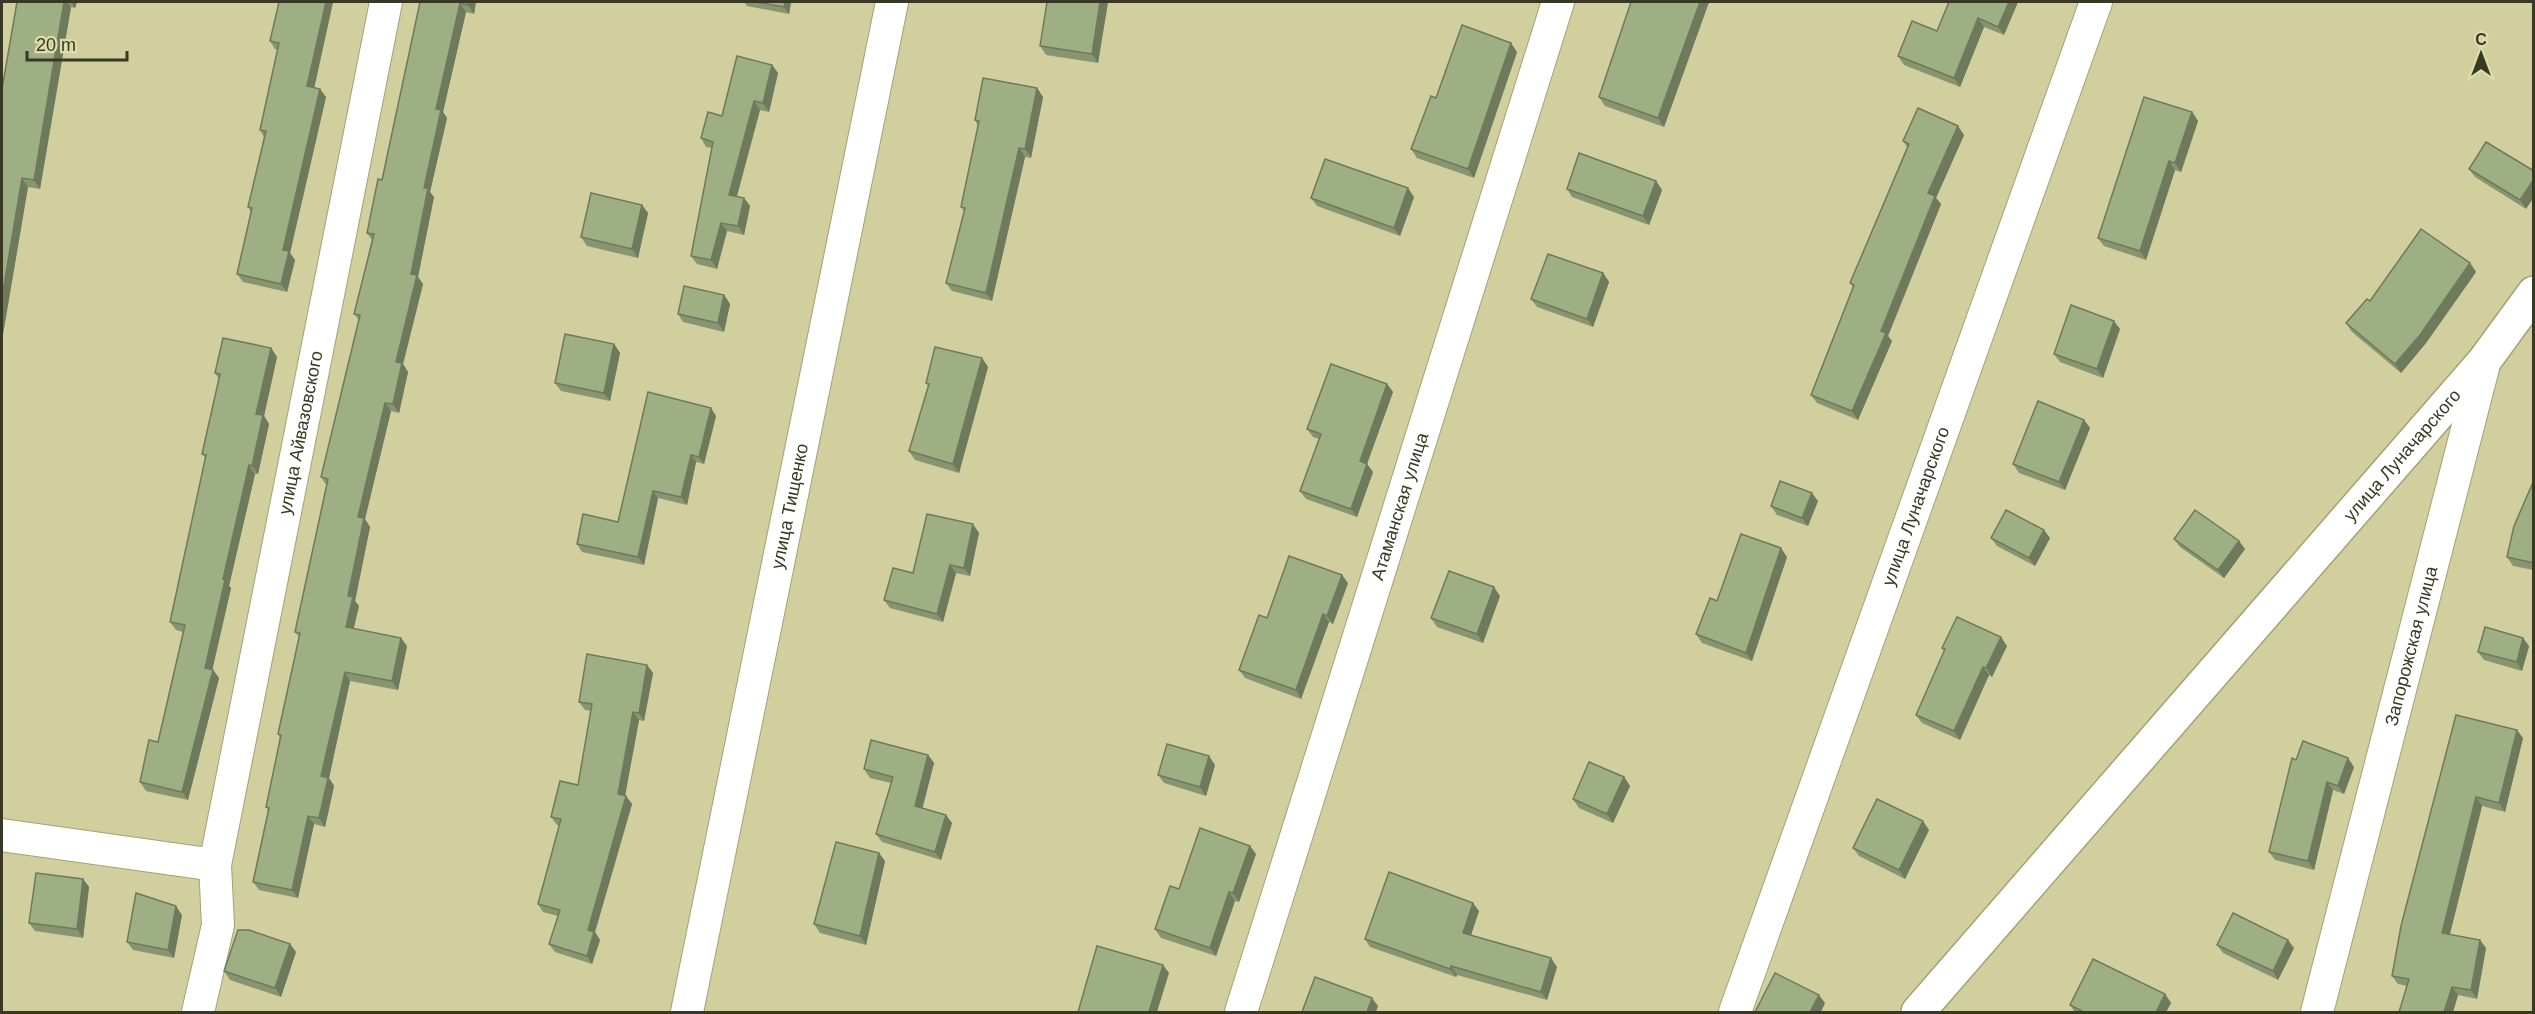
<svg xmlns="http://www.w3.org/2000/svg" width="2535" height="1014" viewBox="0 0 2535 1014" font-family="Arial,sans-serif">
<rect width="100%" height="100%" fill="#d1cf9e"/>
<g fill="none" stroke-linecap="round" stroke-linejoin="round">
<!-- street casing -->
<g stroke="#a4a272" stroke-width="34">
<g id="street">
<polyline points="2,835 215,865"/>
<path id="s1" d="M 198,1012 L 218,925 L 215,865 L 386,2"/>
<path id="s2" d="M 687,1012 L 892,2"/>
<path id="s3" d="M 1241,1012 L 1558,2"/>
<path id="s4" d="M 1735,1012 L 2096,2"/>
<path id="s5" d="M 2317,1012 L 2485,360"/>
</g>
</g>
<!-- secondary casing -->
<g stroke="#a4a272" stroke-width="36">
<g id="secondary">
<path id="s6" d="M 1918,1012 L 2485,360 L 2534,293"/>
</g>
</g>
<!-- street -->
<use href="#street" stroke="#fff" stroke-width="32"/>
<!-- secondary -->
<use href="#secondary" stroke="#fff" stroke-width="33"/>
</g>
<!-- wall -->
<g fill="#879671">
<polygon points="17,2 77,2 75,8 71,7 40,189 28,187 2,340"/>
<polygon points="279,2 333,2 314,87 326,97 290,253 295,260 287,292 243,282 237,274 251,212 248,207 264,137 260,130 278,50 275,49 270,41"/>
<polygon points="420,2 476,2 474,14 466,12 443,112 447,118 430,192 434,197 418,277 423,284 403,364 408,372 399,413 391,411 365,519 370,527 355,601 359,606 353,629 407,646 398,690 350,681 329,778 334,786 325,827 314,824 298,898 259,890 253,882 268,810 266,807 280,738 278,734 299,637 295,632 327,486 321,477 359,320 354,314 372,240 367,233 382,180"/>
<polygon points="744,2 791,2 789,14 747,6"/>
<polygon points="1108,2 1098,63 1046,55 1040,46"/>
<polygon points="1631,2 1709,2 1664,127 1605,106 1599,97"/>
<polygon points="2018,2 2004,35 1984,27 1960,87 1904,65 1898,56 1937,31"/>
<polygon points="1517,52 1474,178 1417,158 1411,149 1436,98"/>
<polygon points="772,65 778,73 769,112 760,110 737,196 744,198 750,206 744,235 727,231 717,269 697,264 691,256 712,148 706,147 701,138"/>
<polygon points="1037,88 1043,97 1031,158 1025,157 992,301 952,291 946,283 964,211 961,207 978,126 975,120"/>
<polygon points="2192,112 2198,121 2181,172 2175,170 2146,260 2104,246 2098,238"/>
<polygon points="1964,135 1936,198 1941,204 1888,336 1892,341 1858,420 1817,403 1811,395 1853,287 1850,283 1907,147 1903,141"/>
<polygon points="2486,142 2526,209 2475,177 2469,169"/>
<polygon points="1656,181 1662,190 1649,225 1572,197 1567,189"/>
<polygon points="1414,197 1400,236 1317,206 1311,198"/>
<polygon points="642,205 648,213 638,258 587,246 581,237"/>
<polygon points="2470,263 2476,272 2426,343 2401,373 2352,332 2346,323 2370,301"/>
<polygon points="1603,273 1609,282 1593,327 1537,307 1531,299"/>
<polygon points="724,295 730,304 724,332 683,322 678,314"/>
<polygon points="2120,329 2103,378 2060,362 2054,354"/>
<polygon points="614,344 620,353 610,401 561,391 555,383"/>
<polygon points="271,348 277,357 264,416 269,424 258,474 255,474 229,586 231,588 212,669 219,678 188,800 146,791 140,782 158,742 183,632 176,630 170,622 206,459 202,454 219,379 215,373"/>
<polygon points="982,358 988,367 959,473 915,460 909,451 928,386 926,383"/>
<polygon points="1387,384 1393,392 1367,464 1373,472 1357,517 1306,499 1300,491 1319,439 1313,437 1307,429"/>
<polygon points="716,416 704,464 696,462 687,505 658,498 644,565 582,552 577,544 618,522"/>
<polygon points="2084,420 2090,428 2065,490 2019,473 2013,464"/>
<polygon points="2534,480 2534,570 2513,566 2507,557"/>
<polygon points="1818,501 1808,526 1777,515 1771,506"/>
<polygon points="979,533 970,576 956,573 943,622 890,608 884,600 913,573"/>
<polygon points="1991,538 2050,538 2035,566 1997,546"/>
<polygon points="2174,539 2239,541 2245,549 2224,578 2180,547"/>
<polygon points="1787,557 1752,661 1702,643 1696,634 1717,601"/>
<polygon points="1348,583 1333,624 1329,622 1301,699 1245,678 1239,670 1267,618"/>
<polygon points="1500,596 1483,643 1437,627 1431,618"/>
<polygon points="2007,646 1992,677 1989,675 1960,740 1922,723 1916,715 1944,651 1942,648"/>
<polygon points="2529,646 2522,671 2484,660 2478,652"/>
<polygon points="647,665 653,673 644,721 639,720 625,795 632,804 595,932 600,940 592,964 555,952 549,944 558,916 543,912 538,904 559,825 557,825 551,817 578,785 591,711 585,710 579,702"/>
<polygon points="2456,715 2523,738 2505,812 2482,806 2450,934 2486,948 2477,999 2458,995 2453,1012 2399,1012 2407,986 2398,984 2392,976"/>
<polygon points="928,755 934,763 922,808 952,823 941,860 882,842 876,834 891,783 870,778 864,769"/>
<polygon points="2296,760 2354,767 2344,794 2333,790 2314,870 2275,860 2269,852"/>
<polygon points="1215,765 1206,796 1164,783 1158,775"/>
<polygon points="1624,777 1630,786 1613,823 1579,808 1573,799"/>
<polygon points="1929,830 1905,879 1859,856 1853,848"/>
<polygon points="1256,854 1239,902 1235,901 1216,956 1161,938 1155,929 1179,889"/>
<polygon points="885,861 866,945 820,933 814,924"/>
<polygon points="83,879 89,887 83,938 35,931 29,923"/>
<polygon points="1479,911 1471,935 1557,967 1547,1000 1457,975 1456,977 1370,947 1365,939"/>
<polygon points="182,915 174,958 133,950 127,942"/>
<polygon points="290,944 296,952 281,997 230,980 224,971"/>
<polygon points="2217,945 2294,948 2278,980 2223,953"/>
<polygon points="2165,994 2171,1003 2166,1012 2075,1012 2070,1005"/>
</g>
<!-- shaded-wall -->
<g fill="#6e7a5c">
<polygon points="64,2 67,2 71,7 40,189 34,180"/>
<polygon points="71,2 77,2 75,8"/>
<polygon points="326,2 333,2 313,94 307,86"/>
<polygon points="468,2 476,2 474,14 468,5"/>
<polygon points="785,2 791,2 789,14 784,7"/>
<polygon points="1100,2 1108,2 1098,63 1092,54"/>
<polygon points="1700,2 1709,2 1664,127 1658,118"/>
<polygon points="2009,2 2018,2 2004,35 1998,27"/>
<polygon points="460,3 466,12 443,112 447,118 430,192 434,197 418,277 423,284 403,364 408,372 399,413 393,404 396,362 411,274 436,109"/>
<polygon points="1978,18 1984,27 1960,87 1954,78"/>
<polygon points="1511,43 1517,52 1474,178 1468,169"/>
<polygon points="772,65 778,73 769,112 763,103"/>
<polygon points="1037,88 1043,97 1031,158 1025,149"/>
<polygon points="320,89 326,97 290,253 295,260 287,292 281,284 283,250"/>
<polygon points="754,101 760,110 735,203 729,195"/>
<polygon points="2192,112 2198,121 2181,172 2175,163"/>
<polygon points="1958,126 1964,135 1936,198 1941,204 1888,336 1892,341 1858,420 1852,411 1928,193"/>
<polygon points="1019,148 1025,157 992,301 986,293"/>
<polygon points="2169,161 2175,170 2146,260 2140,251"/>
<polygon points="22,178 28,187 2,340 2,297"/>
<polygon points="2534,179 2534,197 2526,209 2520,200"/>
<polygon points="1656,181 1662,190 1649,225 1643,216"/>
<polygon points="1408,188 1414,197 1400,236 1394,228"/>
<polygon points="744,198 750,206 744,235 738,226"/>
<polygon points="642,205 648,213 638,258 632,249"/>
<polygon points="721,223 727,231 717,269 711,260"/>
<polygon points="2470,263 2476,272 2426,343 2401,373 2395,364"/>
<polygon points="1603,273 1609,282 1593,327 1587,319"/>
<polygon points="724,295 730,304 724,332 718,323"/>
<polygon points="2114,321 2120,329 2103,378 2097,369"/>
<polygon points="614,344 620,353 610,401 604,393"/>
<polygon points="271,348 277,357 264,416 269,424 258,474 252,466 256,414"/>
<polygon points="982,358 988,367 959,473 953,464"/>
<polygon points="1387,384 1393,392 1367,464 1373,472 1357,517 1351,509 1360,461"/>
<polygon points="385,403 391,411 365,519 370,527 355,601 359,606 352,636 346,627 348,596 358,517"/>
<polygon points="711,408 716,416 704,464 699,457"/>
<polygon points="2084,420 2090,428 2065,490 2059,482"/>
<polygon points="691,455 696,462 687,505 681,497"/>
<polygon points="249,465 255,474 229,586 231,588 211,676 205,668 223,579"/>
<polygon points="653,491 658,498 644,565 638,557"/>
<polygon points="1812,493 1818,501 1808,526 1802,518"/>
<polygon points="973,524 979,533 970,576 964,568"/>
<polygon points="2044,530 2050,538 2035,566 2029,558"/>
<polygon points="2239,541 2245,549 2224,578 2218,570"/>
<polygon points="1781,548 1787,557 1752,661 1746,653"/>
<polygon points="950,565 956,573 943,622 937,614"/>
<polygon points="1342,575 1348,583 1333,624 1327,616"/>
<polygon points="1494,587 1500,596 1483,643 1477,634"/>
<polygon points="1323,614 1329,622 1301,699 1296,690"/>
<polygon points="2001,637 2007,646 1992,677 1986,668"/>
<polygon points="401,638 407,646 398,690 392,681"/>
<polygon points="2523,638 2529,646 2522,671 2517,662"/>
<polygon points="647,665 653,673 644,721 639,713"/>
<polygon points="1983,667 1989,675 1960,740 1954,731"/>
<polygon points="213,670 219,678 188,800 182,792"/>
<polygon points="345,672 350,681 329,778 334,786 325,827 319,818 321,776"/>
<polygon points="633,712 639,720 624,802 618,794"/>
<polygon points="2517,730 2523,738 2505,812 2499,803"/>
<polygon points="928,755 934,763 921,814 915,806"/>
<polygon points="1209,756 1215,765 1206,796 1200,787"/>
<polygon points="2348,758 2354,767 2344,794 2338,786"/>
<polygon points="1624,777 1630,786 1613,823 1607,814"/>
<polygon points="2327,782 2333,790 2314,870 2308,861"/>
<polygon points="626,796 632,804 595,932 600,940 592,964 587,956 588,930"/>
<polygon points="2476,797 2482,806 2448,941 2442,933"/>
<polygon points="946,815 952,823 941,860 935,852"/>
<polygon points="308,816 314,824 298,898 292,890"/>
<polygon points="1923,821 1929,830 1905,879 1899,870"/>
<polygon points="1250,846 1256,854 1239,902 1233,893"/>
<polygon points="879,853 885,861 866,945 860,936"/>
<polygon points="83,879 89,887 83,938 77,929"/>
<polygon points="1229,892 1235,901 1216,956 1210,948"/>
<polygon points="1473,903 1479,911 1469,941 1463,933"/>
<polygon points="176,906 182,915 174,958 168,950"/>
<polygon points="2288,940 2294,948 2278,980 2273,971"/>
<polygon points="2480,940 2486,948 2477,999 2471,990"/>
<polygon points="290,944 296,952 281,997 275,988"/>
<polygon points="1551,958 1557,967 1547,1000 1541,992"/>
<polygon points="1163,965 1169,973 1157,1012 1149,1012"/>
<polygon points="1451,966 1457,975 1456,977 1450,969"/>
<polygon points="2452,987 2458,995 2453,1012 2444,1012"/>
<polygon points="2165,994 2171,1003 2166,1012 2156,1012"/>
<polygon points="1819,995 1825,1003 1821,1012 1810,1012"/>
<polygon points="1372,998 1378,1006 1376,1012 1367,1012"/>
</g>
<!-- building -->
<g fill="#9daf83" stroke="#6e7a5c" stroke-width="1.5">
<polygon points="17,2 64,2 34,180 22,178 2,297 2,89"/>
<polygon points="279,2 326,2 307,86 320,89 283,250 289,251 281,284 237,274 252,208 248,207 266,131 260,130 279,43 270,41"/>
<polygon points="420,2 468,2 468,5 460,3 436,109 441,110 424,188 428,188 411,274 417,275 396,362 402,363 393,404 385,403 358,517 364,518 348,596 353,597 346,627 401,638 392,681 345,672 321,776 328,778 319,818 308,816 292,890 253,882 269,808 266,807 281,735 278,734 300,633 295,632 328,479 321,477 360,315 354,314 374,234 367,233 378,179 382,180"/>
<polygon points="756,2 785,2 784,7"/>
<polygon points="1047,2 1100,2 1092,54 1040,46"/>
<polygon points="1631,2 1700,2 1658,118 1599,97"/>
<polygon points="1949,2 2009,2 1998,27 1978,18 1954,78 1898,56 1912,21 1937,31"/>
<polygon points="1462,25 1511,43 1468,169 1411,149 1431,96 1436,98"/>
<polygon points="737,56 772,65 763,103 754,101 729,195 744,198 738,226 721,223 711,260 691,256 713,142 701,138 708,112 722,116"/>
<polygon points="983,78 1037,88 1025,149 1019,148 986,293 946,283 965,208 961,207 979,121 975,120"/>
<polygon points="2144,97 2192,112 2175,163 2169,161 2140,251 2098,238"/>
<polygon points="1918,108 1958,126 1928,193 1935,196 1881,331 1886,333 1852,411 1811,395 1854,285 1850,283 1909,144 1903,141"/>
<polygon points="2486,142 2534,171 2534,179 2520,200 2469,169"/>
<polygon points="1579,153 1656,181 1643,216 1567,189"/>
<polygon points="1325,159 1408,188 1394,228 1311,198"/>
<polygon points="591,193 642,205 632,249 581,237"/>
<polygon points="2421,229 2470,263 2420,335 2395,364 2346,323 2367,299 2370,301"/>
<polygon points="1548,254 1603,273 1587,319 1531,299"/>
<polygon points="684,286 724,295 718,323 678,314"/>
<polygon points="2071,305 2114,321 2097,369 2054,354"/>
<polygon points="565,334 614,344 604,393 555,383"/>
<polygon points="223,338 271,348 256,414 263,415 252,466 249,465 223,579 225,580 205,668 213,670 182,792 140,782 149,740 158,742 185,625 170,622 206,455 202,454 220,374 215,373"/>
<polygon points="935,347 982,358 953,464 909,451 929,384 926,383"/>
<polygon points="1331,364 1387,384 1360,461 1367,464 1351,509 1300,491 1321,434 1307,429"/>
<polygon points="648,392 711,408 699,457 691,455 681,497 653,491 638,557 577,544 583,514 618,522"/>
<polygon points="2038,401 2084,420 2059,482 2013,464"/>
<polygon points="2534,480 2534,563 2507,557 2514,526"/>
<polygon points="1780,481 1812,493 1802,518 1771,506"/>
<polygon points="2006,510 2044,530 2029,558 1991,538"/>
<polygon points="2195,510 2239,541 2218,570 2174,539"/>
<polygon points="927,514 973,524 964,568 950,565 937,614 884,600 893,568 913,573"/>
<polygon points="1741,534 1781,548 1746,653 1696,634 1710,598 1717,601"/>
<polygon points="1289,556 1342,575 1327,616 1323,614 1296,690 1239,670 1259,615 1267,618"/>
<polygon points="1449,571 1494,587 1477,634 1431,618"/>
<polygon points="1957,617 2001,637 1986,668 1983,667 1954,731 1916,715 1945,649 1942,648"/>
<polygon points="2485,627 2523,638 2517,662 2478,652"/>
<polygon points="587,654 647,665 639,713 633,712 618,794 626,796 588,930 594,932 587,956 549,944 560,910 538,904 561,819 551,817 560,781 578,785 592,704 579,702"/>
<polygon points="2456,715 2517,730 2499,803 2476,797 2442,933 2480,940 2471,990 2452,987 2444,1012 2399,1012 2409,979 2392,976 2401,926"/>
<polygon points="871,740 928,755 915,806 946,815 935,852 876,834 893,777 864,769"/>
<polygon points="2303,741 2348,758 2338,786 2327,782 2308,861 2269,852 2292,758 2296,760"/>
<polygon points="1167,744 1209,756 1200,787 1158,775"/>
<polygon points="1589,762 1624,777 1607,814 1573,799"/>
<polygon points="1877,799 1923,821 1899,870 1853,848"/>
<polygon points="1200,828 1250,846 1233,893 1229,892 1210,948 1155,929 1170,886 1179,889"/>
<polygon points="836,842 879,853 860,936 814,924"/>
<polygon points="1389,872 1473,903 1463,933 1551,958 1541,992 1451,966 1450,969 1365,939"/>
<polygon points="36,873 83,879 77,929 29,923"/>
<polygon points="136,893 176,906 168,950 127,942"/>
<polygon points="2233,913 2288,940 2273,971 2217,945"/>
<polygon points="238,930 249,930 290,944 275,988 224,971"/>
<polygon points="1097,946 1163,965 1149,1012 1078,1012"/>
<polygon points="2093,959 2165,994 2156,1012 2084,1012 2070,1005"/>
<polygon points="1775,973 1819,995 1810,1012 1755,1012"/>
<polygon points="1315,977 1372,998 1367,1012 1302,1012"/>
</g>
<g text-anchor="middle" dominant-baseline="central" stroke-width="4.5" stroke-linejoin="round" paint-order="stroke">
<!-- street labels -->
<g font-size="18" fill="#393824" stroke="#dedcaa">
<text stroke="none"><textPath href="#s1" startOffset="590">улица Айвазовского</textPath></text>
<text stroke="none"><textPath href="#s6" startOffset="738">улица Луначарского</textPath></text>
<text stroke="none"><textPath href="#s2" startOffset="516">улица Тищенко</textPath></text>
<text stroke="none"><textPath href="#s3" startOffset="530">Атаманская улица</textPath></text>
<text stroke="none"><textPath href="#s4" startOffset="537">улица Луначарского</textPath></text>
<text stroke="none"><textPath href="#s5" startOffset="378">Запорожская улица</textPath></text>
</g>
</g>
<!-- border -->
<rect width="2535" height="1014" fill="none" stroke="#393824" stroke-width="6"/>
<!-- north arrow -->
<g transform="translate(2481 54)" stroke="#dedcaa" stroke-width="4.5" paint-order="stroke">
<path d="M0-4.5L10 22L0 15L-10 22Z" fill="#393824"/>
<text y="-9" font-size="16" font-weight="bold" text-anchor="middle" fill="#393824">С</text>
</g>
<!-- scale -->
<path d="M27 51v9h100v-9" fill="none" stroke="#393824" stroke-width="3"/>
<text x="36" y="51" font-size="18" fill="#393824" stroke="#dedcaa" stroke-width="4.5" paint-order="stroke">20 m</text>
</svg>
